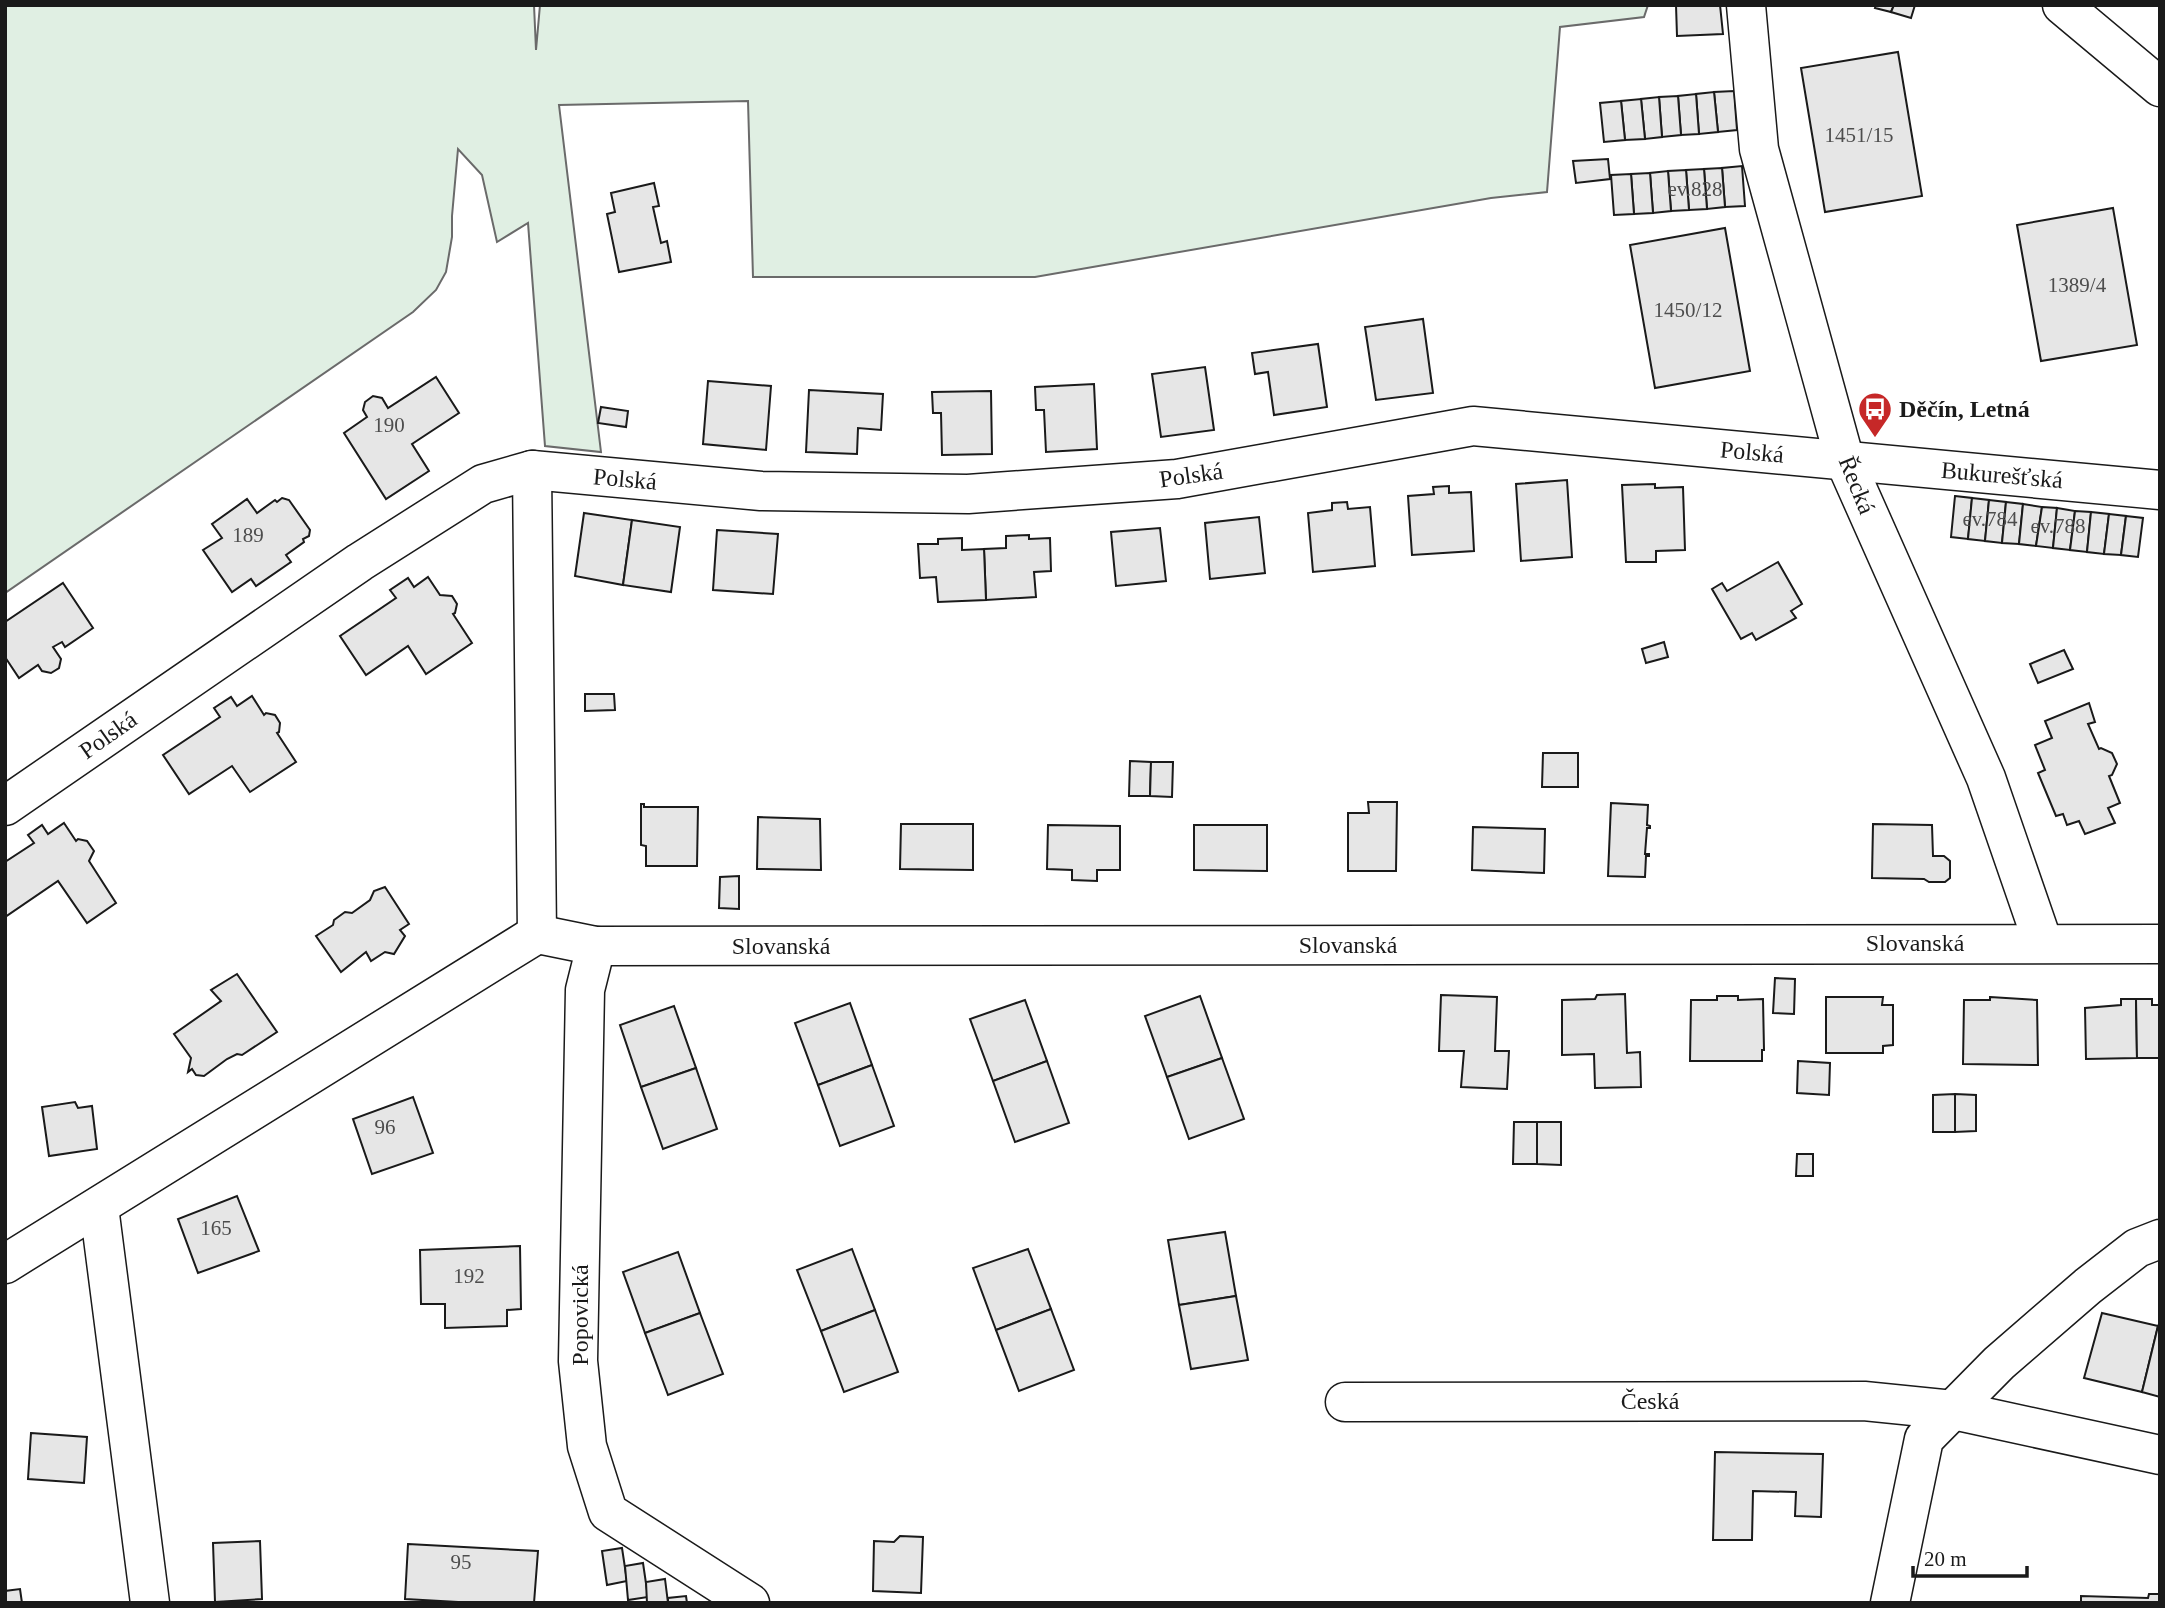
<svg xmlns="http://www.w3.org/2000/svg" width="2165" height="1608" viewBox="0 0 2165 1608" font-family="Georgia,serif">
<rect width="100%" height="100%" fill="#fff"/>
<!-- green -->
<polygon fill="#e0efe3" stroke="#6a6a6a" stroke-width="2" points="5,5 534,5 536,50 540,5 1648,5 1644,17 1560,27 1547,192 1491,198 1035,277 753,277 748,101 559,105 601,452 545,446 528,223 497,242 482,175 458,149 452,216 452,237 446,272 436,290 413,312 5,593"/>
<!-- building -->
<g fill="#e6e6e6" stroke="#1a1a1a" stroke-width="2">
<polygon points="1676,5 1720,5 1723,34 1677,36"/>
<polygon points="1876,5 1894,5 1891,12 1875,8"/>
<polygon points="1894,5 1915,5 1911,18 1891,12"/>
<polygon points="1898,52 1922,196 1825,212 1801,68"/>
<polygon points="1734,91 1737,130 1718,132 1714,92"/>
<polygon points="1714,92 1718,132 1699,134 1696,94"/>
<polygon points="1696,94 1699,134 1681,135 1678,96"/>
<polygon points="1678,96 1681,135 1662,137 1659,97"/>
<polygon points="1659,97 1662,137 1645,139 1641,99"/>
<polygon points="1641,99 1645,139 1625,140 1621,101"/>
<polygon points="1621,101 1625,140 1604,142 1600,103"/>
<polygon points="1608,159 1610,179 1576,183 1573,161"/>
<polygon points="1742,166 1745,206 1725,207 1722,168"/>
<polygon points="1722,168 1725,207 1707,209 1704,169"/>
<polygon points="1704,169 1707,209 1689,210 1686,170"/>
<polygon points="1686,170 1689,210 1671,211 1668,171"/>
<polygon points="1668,171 1671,211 1653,213 1650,173"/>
<polygon points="1650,173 1653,213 1634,214 1631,174"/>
<polygon points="1631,174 1634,214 1614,215 1611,175"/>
<polygon points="654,183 659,206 653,207 661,243 667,241 671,262 619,272 607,214 615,212 611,193"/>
<polygon points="2113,208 2137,345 2041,361 2017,225"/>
<polygon points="1725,228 1750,371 1655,388 1630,245"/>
<polygon points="1423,319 1433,393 1376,400 1365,327"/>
<polygon points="1318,344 1327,407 1274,415 1268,372 1255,374 1252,353"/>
<polygon points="1205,367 1214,430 1161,437 1152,374"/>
<polygon points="436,377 459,413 412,444 429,471 386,499 344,433 367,417 363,410 365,402 373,396 382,398 388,408"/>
<polygon points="708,381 771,386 766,450 703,444"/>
<polygon points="1094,384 1097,449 1046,452 1044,410 1036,410 1035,387"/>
<polygon points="809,390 883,394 881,430 858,428 857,454 806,452"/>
<polygon points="991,391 992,454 942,455 941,413 933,413 932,392"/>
<polygon points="601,407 628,411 626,427 598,423"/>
<polygon points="1567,480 1572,557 1521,561 1516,484"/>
<polygon points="1655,484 1655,488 1683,487 1685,550 1656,551 1656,562 1626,562 1622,485"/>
<polygon points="1449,486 1449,493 1471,492 1474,551 1412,555 1408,496 1434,494 1433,487"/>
<polygon points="1955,496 1972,498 1968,539 1951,537"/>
<polygon points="282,498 289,500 310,530 309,536 303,539 304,542 286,555 291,562 256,586 251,579 232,592 203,550 222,538 212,524 247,499 257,513 275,500 277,502"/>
<polygon points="1972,498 1989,500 1985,541 1968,539"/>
<polygon points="1989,500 2006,502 2002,543 1985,541"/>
<polygon points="1347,502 1348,509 1370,507 1375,566 1313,572 1308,513 1332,510 1332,503"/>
<polygon points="2006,502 2023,504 2019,544 2002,543"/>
<polygon points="2023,504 2042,507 2036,546 2019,544"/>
<polygon points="2042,507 2057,508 2053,548 2036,546"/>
<polygon points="2057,508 2075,511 2070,550 2053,548"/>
<polygon points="2075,511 2091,512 2087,552 2070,550"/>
<polygon points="2091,512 2109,514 2104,554 2087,552"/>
<polygon points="584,513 632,520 623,585 575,576"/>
<polygon points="2109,514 2126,516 2121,555 2104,554"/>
<polygon points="2126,516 2143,518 2138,557 2121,555"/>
<polygon points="1259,517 1265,573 1210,579 1205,523"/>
<polygon points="632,520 680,527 671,592 623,585"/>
<polygon points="1160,528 1166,581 1116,586 1111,532"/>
<polygon points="717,530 778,534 773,594 713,590"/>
<polygon points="1029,535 1029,539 1050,538 1051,571 1034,572 1036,597 986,600 984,549 1006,548 1006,536"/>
<polygon points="962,538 962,550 984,549 986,600 938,602 936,577 920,578 918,544 938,544 938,539"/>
<polygon points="1778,562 1802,604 1791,611 1796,618 1756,640 1752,633 1741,639 1712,589 1722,583 1727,591"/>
<polygon points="428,577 440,595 452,596 457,604 455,613 453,614 472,643 426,674 408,646 366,675 340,636 396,598 390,590 408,578 414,587"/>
<polygon points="63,583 93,628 65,647 62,642 53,647 61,659 59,668 51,673 42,671 38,665 19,678 5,657 5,622"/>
<polygon points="1664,642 1668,657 1646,663 1642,649"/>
<polygon points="2064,650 2073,669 2038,683 2030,664"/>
<polygon points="585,694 614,694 615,710 585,711"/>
<polygon points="252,696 264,715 266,713 275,715 280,723 279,732 277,733 296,762 250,792 232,766 189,794 163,755 220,717 214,708 231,697 237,706"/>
<polygon points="2089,703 2095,722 2088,724 2099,749 2101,748 2112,753 2117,764 2112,775 2109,776 2120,803 2108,808 2115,823 2085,834 2079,821 2067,825 2063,814 2056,816 2038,773 2045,770 2035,745 2052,738 2045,721"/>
<polygon points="1543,753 1578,753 1578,787 1542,787"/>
<polygon points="1130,761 1151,762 1150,796 1129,796"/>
<polygon points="1151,762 1173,762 1172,797 1150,796"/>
<polygon points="1368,802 1397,802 1396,871 1348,871 1348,813 1369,813"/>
<polygon points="1611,803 1648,805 1647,825 1650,826 1650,828 1647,828 1645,854 1649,854 1649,856 1646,856 1645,877 1608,876"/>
<polygon points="641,804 644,804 644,807 698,807 697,866 646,866 646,846 641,845"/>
<polygon points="758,817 820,819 821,870 757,869"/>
<polygon points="64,823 76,841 78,839 87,841 94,851 89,861 116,903 87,923 58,881 5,917 5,862 34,843 28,835 42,825 48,834"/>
<polygon points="901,824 973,824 973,870 900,869"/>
<polygon points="1873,824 1932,825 1933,856 1944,856 1950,861 1950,878 1945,882 1929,882 1924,879 1872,878"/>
<polygon points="1048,825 1120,826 1120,870 1097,870 1097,881 1072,880 1072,870 1047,869"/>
<polygon points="1194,825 1267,825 1267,871 1194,870"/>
<polygon points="1473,827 1545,829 1544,873 1472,870"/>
<polygon points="739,876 739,909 719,908 720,877"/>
<polygon points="385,887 409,924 400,930 405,936 394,954 385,952 371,961 366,952 341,972 316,936 333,925 334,920 345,912 352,913 370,900 374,891"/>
<polygon points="237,974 277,1032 242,1055 237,1054 227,1059 204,1076 196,1075 192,1069 188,1072 191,1058 174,1034 221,1001 211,990"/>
<polygon points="1775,978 1795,979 1794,1014 1773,1013"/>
<polygon points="1625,994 1627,1053 1640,1052 1641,1087 1595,1088 1594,1054 1562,1055 1562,1000 1595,999 1597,995"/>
<polygon points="1441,995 1497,997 1495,1051 1509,1051 1507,1089 1461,1087 1464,1051 1439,1051"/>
<polygon points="1200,996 1222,1058 1167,1077 1145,1016"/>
<polygon points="1717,996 1738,996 1738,1000 1763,999 1764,1050 1762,1050 1762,1061 1690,1061 1691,1000 1717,1000"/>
<polygon points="1826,997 1883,997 1882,1005 1893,1005 1893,1045 1883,1046 1883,1053 1826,1053"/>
<polygon points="1990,997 2037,1000 2038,1065 1963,1064 1964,1000 1990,1000"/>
<polygon points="2121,999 2136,999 2137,1058 2086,1059 2085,1008 2121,1005"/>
<polygon points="2136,999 2152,999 2152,1005 2160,1005 2160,1058 2137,1058"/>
<polygon points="1025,1000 1047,1061 993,1081 970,1019"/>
<polygon points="850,1003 872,1065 818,1085 795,1023"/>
<polygon points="674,1006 696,1068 641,1087 620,1025"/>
<polygon points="1222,1058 1244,1119 1189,1139 1167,1077"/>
<polygon points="1047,1061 1069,1123 1015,1142 993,1081"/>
<polygon points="1798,1061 1830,1063 1829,1095 1797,1093"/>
<polygon points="872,1065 894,1126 840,1146 818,1085"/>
<polygon points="696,1068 717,1129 663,1149 641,1087"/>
<polygon points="1955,1094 1955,1132 1933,1132 1933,1095"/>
<polygon points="1955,1094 1976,1095 1976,1131 1955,1132"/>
<polygon points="413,1097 433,1153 372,1174 353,1119"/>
<polygon points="75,1102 78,1108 92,1106 97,1149 49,1156 42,1107"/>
<polygon points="1514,1122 1537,1122 1537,1164 1513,1164"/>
<polygon points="1537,1122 1561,1122 1561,1165 1537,1164"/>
<polygon points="1797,1154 1813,1154 1813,1176 1796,1176"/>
<polygon points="237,1196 259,1251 198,1273 178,1219"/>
<polygon points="1225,1232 1236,1296 1179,1305 1168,1240"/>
<polygon points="520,1246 521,1309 507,1310 507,1326 445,1328 445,1304 421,1304 420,1250"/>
<polygon points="852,1249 875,1310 821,1331 797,1270"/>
<polygon points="1028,1249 1051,1309 996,1330 973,1268"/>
<polygon points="678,1252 700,1313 645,1333 623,1272"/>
<polygon points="1236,1296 1248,1360 1191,1369 1179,1305"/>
<polygon points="1051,1309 1074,1370 1019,1391 996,1330"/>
<polygon points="875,1310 898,1372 844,1392 821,1331"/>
<polygon points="700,1313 723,1374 668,1395 645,1333"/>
<polygon points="2102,1313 2158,1326 2142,1392 2084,1378"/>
<polygon points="2158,1326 2160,1327 2160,1397 2142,1392"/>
<polygon points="31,1433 87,1437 84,1483 28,1479"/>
<polygon points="1715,1452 1823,1454 1821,1517 1795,1516 1796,1492 1753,1491 1752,1540 1713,1540"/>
<polygon points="900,1536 923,1537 921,1593 873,1591 874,1541 894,1542"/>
<polygon points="260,1541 262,1599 215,1602 213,1543"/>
<polygon points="408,1544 538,1551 534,1603 476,1603 405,1599"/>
<polygon points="622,1548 627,1581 607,1585 602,1551"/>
<polygon points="643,1563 648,1597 628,1600 625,1566"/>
<polygon points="665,1579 668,1603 647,1603 646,1582"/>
<polygon points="20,1589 22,1603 5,1603 5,1591"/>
<polygon points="2149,1594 2160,1594 2160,1603 2081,1603 2081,1596 2148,1598"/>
<polygon points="686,1596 687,1603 668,1603 668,1598"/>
</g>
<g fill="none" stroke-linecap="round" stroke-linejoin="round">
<!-- minor casing -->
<g stroke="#1a1a1a" stroke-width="41">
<g id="minor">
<polyline points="1746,5 1759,149 1845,461 1986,778 2043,943"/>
<polyline points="2062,5 2160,87"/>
<polyline points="532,470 537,934"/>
<polyline points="5,806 360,562 483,484 532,470 761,491 968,494 1177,479 1473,426 2160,490"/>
<polyline points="537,934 596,946 2160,944"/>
<polyline points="596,946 585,990 578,1361 587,1446 608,1512 750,1603"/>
<polyline points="99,1207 150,1603"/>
<polyline points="5,1264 537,934"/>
<polyline points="1345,1402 1864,1401 1953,1410 2160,1455"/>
<polyline points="1890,1603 1924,1439 1999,1363 2088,1286 2137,1248 2160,1239"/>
</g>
</g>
<!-- minor -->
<use href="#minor" stroke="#fff" stroke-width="38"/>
</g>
<!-- icons -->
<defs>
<g id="bus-pin" transform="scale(1.75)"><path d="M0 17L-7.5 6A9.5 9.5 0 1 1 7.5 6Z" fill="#c62828" stroke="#fff"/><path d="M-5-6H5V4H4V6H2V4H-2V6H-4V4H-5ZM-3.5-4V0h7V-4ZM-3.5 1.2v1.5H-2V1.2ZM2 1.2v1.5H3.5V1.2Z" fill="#fff"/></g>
</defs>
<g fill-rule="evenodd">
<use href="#bus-pin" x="1875" y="409"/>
</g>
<g text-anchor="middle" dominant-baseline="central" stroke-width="5" stroke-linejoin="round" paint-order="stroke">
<!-- number labels -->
<g font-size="21" fill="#4d4d4d">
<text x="1859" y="135">1451/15</text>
<text x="1695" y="189">ev.828</text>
<text x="2077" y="285">1389/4</text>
<text x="1688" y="310">1450/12</text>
<text x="389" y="425">190</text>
<text x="1990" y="519">ev.784</text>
<text x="2058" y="526">ev.788</text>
<text x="248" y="535">189</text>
<text x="385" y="1127">96</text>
<text x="216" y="1228">165</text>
<text x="469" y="1276">192</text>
<text x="461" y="1562">95</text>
</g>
<!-- poi labels -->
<g font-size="24" font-weight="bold" fill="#1a1a1a" stroke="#fff" text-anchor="start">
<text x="1899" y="409">Děčín, Letná</text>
</g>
<!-- street labels -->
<g font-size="24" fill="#1a1a1a" stroke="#fff">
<text transform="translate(1752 452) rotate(5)">Polská</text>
<text transform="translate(1191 475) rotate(-8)">Polská</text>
<text transform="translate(2002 475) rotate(5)">Bukurešťská</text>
<text transform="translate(625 479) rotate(5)">Polská</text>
<text transform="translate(1857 485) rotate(68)">Řecká</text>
<text transform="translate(108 735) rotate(-35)">Polská</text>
<text x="1915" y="943">Slovanská</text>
<text x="1348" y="945">Slovanská</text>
<text x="781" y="946">Slovanská</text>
<text transform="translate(580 1315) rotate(-90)">Popovická</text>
<text x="1650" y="1401">Česká</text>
</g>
</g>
<!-- border -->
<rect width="2165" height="1608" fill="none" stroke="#1a1a1a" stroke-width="14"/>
<!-- scale -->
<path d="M1913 1566v10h114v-10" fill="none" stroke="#1a1a1a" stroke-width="3.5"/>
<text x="1924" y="1566" font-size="21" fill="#1a1a1a" stroke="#ffffff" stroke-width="5" paint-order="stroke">20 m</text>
</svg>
